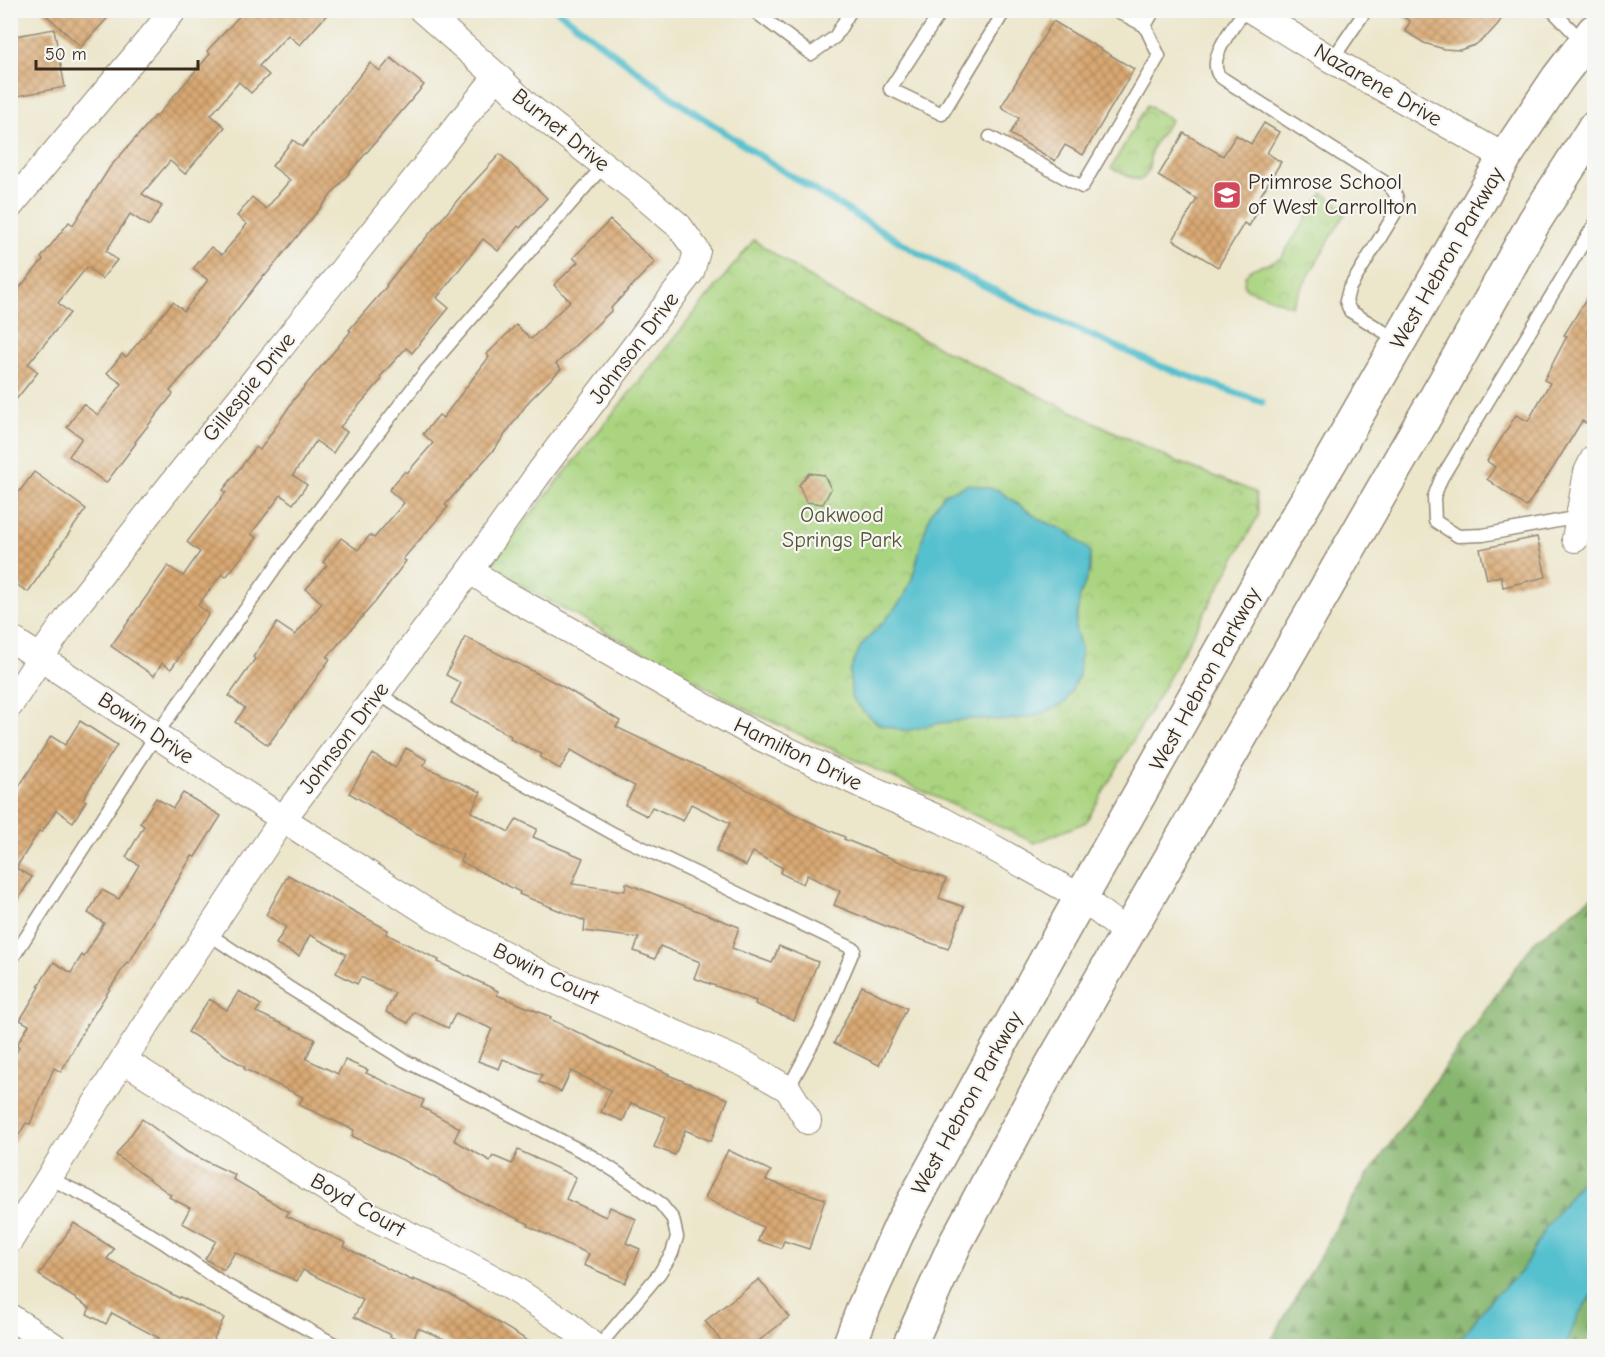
<svg xmlns="http://www.w3.org/2000/svg" width="1605" height="1357" viewBox="0 0 1605 1357" font-family="'Comic Neue',sans-serif">
<defs>
<pattern id="forest-firs" width="22" height="20" patternUnits="userSpaceOnUse" patternTransform="scale(1.5)"><rect width="22" height="20" fill="#87b66e"/><path d="M5 1l3.5 6h-7zM16 11l3.5 6h-7z" fill="#70945a"/></pattern>
<pattern id="park-crowns" width="20" height="18" patternUnits="userSpaceOnUse" patternTransform="scale(1.5)"><rect width="20" height="18" fill="#aad47f"/><path d="M2 6a3 3 0 1 1 6 0M12 15a3 3 0 1 1 6 0" fill="none" stroke="#93b66d"/></pattern>
<pattern id="building-cross-hatch" width="8" height="8" patternUnits="userSpaceOnUse" patternTransform="scale(1.5)"><rect width="8" height="8" fill="#d9a973"/><path d="M0 0l8 8M0 8l8-8" fill="none" stroke="#b18a5e"/></pattern>
</defs>
<rect width="100%" height="100%" fill="#f6f6f2"/>
<filter id="ink" filterUnits="userSpaceOnUse"><feTurbulence type="fractalNoise" baseFrequency=".0167" numOctaves="2"/><feDisplacementMap in="SourceGraphic" scale="12" xChannelSelector="R" yChannelSelector="G"/><feConvolveMatrix kernelMatrix="1 2 1 2 8 2 1 2 1" color-interpolation-filters="sRGB"/></filter>
<filter id="wash" filterUnits="userSpaceOnUse"><feTurbulence type="fractalNoise" baseFrequency=".008" numOctaves="4" result="noise"/><feDisplacementMap in="SourceGraphic" scale="24" xChannelSelector="R" yChannelSelector="G"/><feGaussianBlur stdDeviation="1.35" result="paint"/><feColorMatrix in="noise" values="0 0 0 0 0 0 0 0 0 0 0 0 0 0 0 0 0 1.4 0 .05"/><feComposite in="paint" operator="in"/></filter>
<g filter="url(#wash)">
<rect width="100%" height="100%" fill="#ece6cb"/>
<!-- forest -->
<polygon fill="url(#forest-firs)" stroke="#617046" stroke-width="1.5" points="1594,895 1594,1346 1268,1346 1361,1185 1534,942"/>
<!-- park -->
<g fill="url(#park-crowns)" stroke="#727f4e" stroke-width="1.5">
<path d="M 1147,105 L 1171,120 C 1165,129 1156,139 1152,149 C 1147,161 1154,171 1140,180 L 1130,177 L 1111,168 Z"/>
<polygon points="1323,193 1347,210 1291,306 1247,289 1244,285 1245,276 1251,269 1267,264 1281,258"/>
<polygon points="754,240 833,293 946,351 1173,460 1255,492 1259,514 1165,685 1086,822 1035,843 749,711 488,567"/>
</g>
<!-- water -->
<g fill="#54c0ce" stroke="#487576" stroke-width="1.5">
<polygon points="969,484 998,490 1041,520 1068,532 1090,551 1090,570 1080,596 1075,628 1081,648 1079,676 1065,703 1038,716 1006,720 968,719 935,724 906,731 880,725 865,713 851,697 850,672 860,647 885,620 904,597 913,576 922,540 931,512 944,494"/>
<polygon points="1594,1164 1594,1291 1579,1314 1565,1346 1455,1346 1491,1299 1521,1272 1546,1227"/>
</g>
<g fill="none" stroke-linecap="round" stroke-linejoin="round">
<!-- stream -->
<polyline stroke="#54c0ce" stroke-width="7" points="557,10 674,99 783,171 920,254 1028,307 1160,366 1262,402"/>
</g>
<g id="blocks">
<!-- building -->
<g fill="url(#building-cross-hatch)">
<polygon points="41,10 115,10 81,47"/>
<polygon points="245,10 331,10 300,45 288,35 259,66 269,75 251,93 239,82 211,115 225,127 185,174 170,161 142,194 162,206 149,226 130,214 106,251 117,260 102,279 87,267 58,303 70,313 28,364 38,372 10,407 10,299 43,260 41,258 69,222 73,225 110,167 155,116 156,117 210,54 207,51"/>
<polygon points="1392,10 1507,10 1498,24 1488,35 1475,45 1460,50 1444,49 1424,43 1405,31 1410,21"/>
<polygon points="1053,21 1134,69 1083,155 1065,145 1055,161 1010,134 1019,118 1001,107"/>
<polygon points="54,29 65,87 18,96 10,60 10,37"/>
<polygon points="391,58 424,85 344,179 265,276 264,275 212,342 170,391 173,394 135,442 136,443 106,483 69,456 82,438 67,427 83,404 98,415 122,384 107,373 122,354 126,357 173,302 184,311 208,280 193,269 211,247 222,255 247,224 237,216 252,197 266,209 290,180 272,166 293,140 302,147 370,63 380,71"/>
<polygon points="1264,123 1279,132 1267,153 1281,162 1253,208 1258,211 1249,226 1244,223 1218,267 1173,240 1197,199 1158,176 1184,133 1223,156 1236,135 1251,144"/>
<polygon points="500,154 547,198 520,228 518,226 498,251 483,239 437,298 449,308 412,353 406,348 380,377 382,379 340,427 347,432 333,453 316,441 293,475 307,485 293,504 281,495 251,534 257,538 226,577 222,574 198,605 209,614 187,643 188,644 171,669 162,663 154,676 111,646 168,566 183,576 200,552 187,542 226,492 223,490 256,447 260,450 295,398 351,331 349,330 387,286 386,285 419,244 420,245 461,196"/>
<polygon points="610,220 655,262 611,308 612,310 556,364 561,369 529,401 496,447 445,505 448,507 403,559 406,561 376,601 327,657 330,659 268,745 235,722 245,708 229,696 255,659 253,657 277,623 295,635 322,603 306,589 327,565 323,562 341,538 358,550 370,535 374,538 404,503 389,490 405,471 407,473 433,443 423,434 439,415 443,418 489,357 487,354 516,325 531,339 570,301 554,285 578,262 573,258"/>
<polygon points="1594,287 1594,407 1586,423 1582,421 1553,468 1526,507 1487,479 1495,467 1487,461 1516,415 1528,421 1550,383 1544,380 1567,336 1564,335"/>
<polygon points="34,472 86,509 28,592 10,580 10,504"/>
<polygon points="809,473 824,475 831,489 823,504 806,502 799,485"/>
<polygon points="1537,537 1546,577 1503,587 1501,576 1487,579 1480,549"/>
<polygon points="465,637 562,686 620,721 616,727 734,783 806,820 845,837 844,839 905,864 946,879 939,898 964,907 948,949 900,932 834,905 840,891 807,875 803,884 780,873 783,868 753,852 746,866 716,851 730,823 691,804 683,821 652,807 647,816 625,805 635,786 616,776 571,750 560,769 540,757 542,754 510,739 511,736 451,703 461,683 446,675"/>
<polygon points="80,721 117,745 83,799 86,801 73,822 56,810 42,832 39,831 16,868 32,877 10,912 10,801 51,736 65,745"/>
<polygon points="406,748 427,760 423,766 481,792 471,812 509,832 517,819 537,829 533,837 583,858 572,884 625,891 626,883 739,927 732,948 772,963 779,946 818,962 794,1020 755,1004 756,1001 694,978 700,962 660,946 655,959 634,951 639,938 584,931 585,921 519,894 520,892 460,861 463,855 416,834 416,833 349,793 373,754 395,768"/>
<polygon points="183,793 221,816 195,857 192,856 129,963 127,962 85,1028 61,1072 54,1068 30,1124 26,1123 10,1149 10,1066 19,1047 16,1046 29,1025 20,1020 40,987 38,986 54,962 71,973 82,955 84,957 104,923 88,913 102,890 119,899 139,865 126,857 144,826 140,823 156,798 173,808"/>
<polygon points="288,875 388,930 386,934 439,960 438,962 498,991 497,995 551,1017 550,1019 604,1045 669,1074 668,1075 728,1099 711,1141 685,1130 675,1155 654,1147 666,1117 631,1103 623,1121 601,1112 611,1090 571,1071 561,1092 539,1082 542,1075 503,1059 499,1069 478,1061 492,1029 456,1013 448,1028 414,1012 408,1023 386,1012 395,993 361,977 357,984 336,973 346,954 310,935 299,956 276,944 286,927 266,915"/>
<polygon points="862,986 907,1008 879,1065 834,1043"/>
<polygon points="239,991 261,1005 256,1012 315,1039 306,1059 338,1074 345,1060 368,1070 366,1073 424,1100 421,1107 460,1128 454,1140 490,1161 493,1156 512,1164 518,1150 576,1177 566,1199 606,1217 610,1207 636,1219 626,1243 640,1249 625,1283 584,1265 589,1254 528,1226 529,1224 473,1198 409,1164 409,1163 352,1136 354,1130 299,1105 303,1097 244,1069 245,1067 188,1032 209,999 227,1010"/>
<polygon points="142,1119 187,1152 235,1175 233,1179 289,1212 286,1216 346,1243 344,1247 413,1281 413,1279 451,1294 538,1347 463,1347 418,1328 411,1345 390,1337 391,1335 354,1317 363,1300 303,1270 297,1281 257,1264 235,1252 224,1270 205,1259 216,1241 182,1223 190,1208 169,1197 171,1195 116,1155"/>
<polygon points="728,1150 771,1171 766,1180 825,1199 809,1249 784,1241 781,1248 758,1241 763,1227 705,1198"/>
<polygon points="74,1223 114,1249 107,1259 179,1298 180,1297 224,1318 210,1347 155,1347 159,1338 112,1313 106,1324 87,1314 90,1308 39,1275"/>
<polygon points="759,1279 789,1317 751,1347 726,1347 705,1321"/>
</g>
</g>
</g>
<g filter="url(#ink)">
<use href="#blocks" fill-opacity="0" stroke="#948874" stroke-width="1.5"/>
<g fill="none" stroke-linecap="round" stroke-linejoin="round">
<!-- lane casing -->
<g stroke="#948874" stroke-width="15">
<g id="lane">
<polyline points="753,10 811,54 835,37 851,10"/>
<polyline points="942,10 890,89 942,114 1005,10"/>
<polyline points="1115,10 1145,26 1154,10"/>
<path d="M 1245,10 C 1235,25 1208,56 1218,74 C 1219,76 1222,78 1225,80 L 1386,183 C 1399,195 1399,199 1394,215 L 1349,289 L 1346,301 L 1350,311 L 1399,341"/>
<polyline points="1552,10 1583,42"/>
<polyline points="1332,60 1366,10"/>
<polyline points="990,137 1082,187 1159,56 1145,26"/>
<polyline points="1579,517 1483,535 1458,536 1435,521 1434,497 1441,479 1594,225"/>
<polyline points="378,693 461,749 614,834 854,949 820,1029 788,1089"/>
<polyline points="207,933 288,987 404,1060 593,1157 633,1183 660,1203 673,1219 677,1237 672,1253 659,1274 599,1346"/>
<polyline points="10,962 156,735 287,551 425,372 604,165"/>
<polyline points="49,1178 92,1199 163,1242 221,1282 338,1346"/>
</g>
</g>
<!-- street casing -->
<g stroke="#948874" stroke-width="28">
<g id="street">
<polyline points="1251,10 1332,60 1505,157"/>
<polyline points="10,206 174,10"/>
<polyline points="1575,539 1587,472 1594,458"/>
<polyline points="470,570 499,590 753,734 881,794 942,820 992,847 1082,898 1127,933"/>
<polyline points="10,638 283,819 435,917 547,977 745,1064 788,1089 808,1121"/>
<polyline points="10,705 40,658 80,601 163,495 497,76"/>
<polyline points="123,1060 365,1213 450,1255 515,1290 566,1323 593,1346"/>
<polyline points="10,1240 123,1060 283,819 470,570 542,469 691,272 697,251 679,226 640,193 527,105 497,76 422,10"/>
<polyline points="10,1317 54,1346"/>
</g>
</g>
<!-- primary casing -->
<g stroke="#948874" stroke-width="36">
<g id="primary">
<polyline points="849,1346 864,1307 902,1223 1051,951 1284,538 1330,462 1505,157 1558,78 1594,31"/>
<polyline points="909,1346 955,1244 1043,1080 1443,385 1534,222 1594,128"/>
</g>
</g>
<!-- lane -->
<use href="#lane" stroke="#fff" stroke-width="12"/>
<!-- street -->
<use href="#street" stroke="#fff" stroke-width="26"/>
<!-- primary -->
<use href="#primary" stroke="#fff" stroke-width="33"/>
</g>
</g>
<!-- icons -->
<defs>
<g id="school-square" transform="scale(1.5)"><rect x="-9" y="-9" width="18" height="18" rx="4" fill="#d1495b" stroke="#f6f6f2"/><path d="M0-5L7-2L0 1L-7-2ZM-4 1L0 2.5L4 1V4Q0 6-4 4Z" fill="#fff"/></g>
</defs>
<g fill-rule="evenodd">
<use href="#school-square" x="1227" y="195"/>
</g>
<g text-anchor="middle" dominant-baseline="central" stroke-width="4.5" stroke-linejoin="round" paint-order="stroke">
<!-- street labels -->
<g font-size="22" fill="#3b2a1e" stroke="#f6f6f2">
<text transform="translate(1378 85) rotate(30)">Nazarene Drive</text>
<text transform="translate(561 130) rotate(39)">Burnet Drive</text>
<text transform="translate(1447 258) rotate(-60)">West Hebron Parkway</text>
<text transform="translate(634 348) rotate(-53)">Johnson Drive</text>
<text transform="translate(249 387) rotate(-51)">Gillespie Drive</text>
<text transform="translate(1205 679) rotate(-61)">West Hebron Parkway</text>
<text transform="translate(146 728) rotate(34)">Bowin Drive</text>
<text transform="translate(344 738) rotate(-53)">Johnson Drive</text>
<text transform="translate(798 754) rotate(26)">Hamilton Drive</text>
<text transform="translate(546 974) rotate(26)">Bowin Court</text>
<text transform="translate(967 1103) rotate(-61)">West Hebron Parkway</text>
<text transform="translate(358 1205) rotate(30)">Boyd Court</text>
</g>
<!-- poi labels -->
<g font-size="22" fill="#3b2a1e" stroke="#f6f6f2" text-anchor="start">
<text x="1248" y="182">Primrose School<tspan x="1248" dy="25">of West Carrollton</tspan></text>
</g>
<!-- park labels -->
<g font-size="22" fill="#575436" stroke="#f6f6f2">
<text x="842" y="515">Oakwood<tspan x="842" dy="25">Springs Park</tspan></text>
</g>
</g>
<!-- margin -->
<rect width="1605" height="1357" fill="none" stroke="#f6f6f2" stroke-width="36"/>
<!-- scale -->
<path d="M36 60v9h162v-9" fill="none" stroke="#3b2a1e" stroke-width="3"/>
<text x="45" y="60" font-size="18" fill="#3b2a1e" stroke="#f6f6f2" stroke-width="4.5" paint-order="stroke">50 m</text>
</svg>
